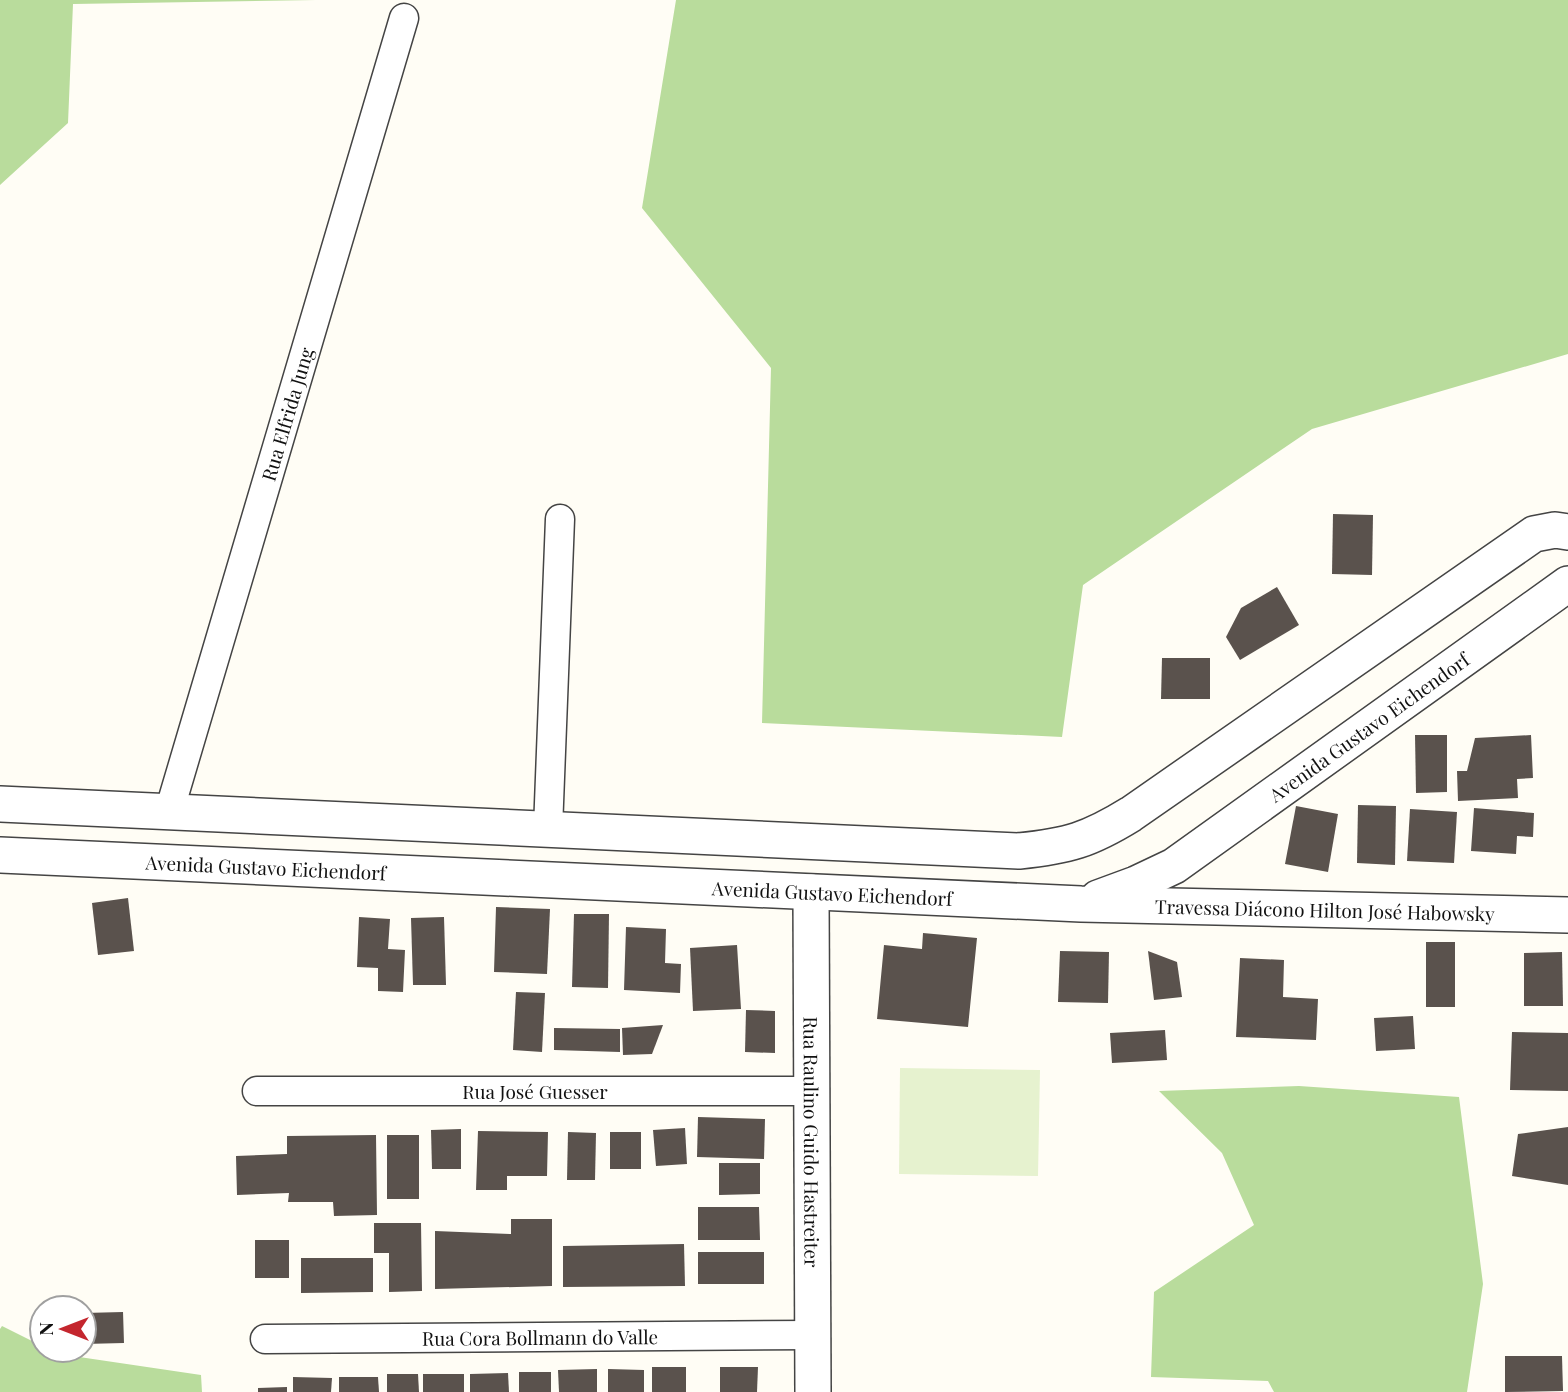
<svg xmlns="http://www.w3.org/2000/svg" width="1568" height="1392" viewBox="0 0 1568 1392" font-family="'Playfair Display',serif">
<rect width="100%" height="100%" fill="#fffdf5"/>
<!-- forest -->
<g fill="#b9dc9c">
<polygon points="0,0 316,0 73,4 68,123 0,185"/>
<polygon points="676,0 1568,0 1568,354 1312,429 1083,585 1062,737 762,723 771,368 642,208"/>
<polygon points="1299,1086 1459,1097 1483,1284 1467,1392 1274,1392 1268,1381 1151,1377 1154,1292 1254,1225 1222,1153 1159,1091"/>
<polygon points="2,1326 42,1346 42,1350 50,1350 59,1354 201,1375 202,1392 0,1392 0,1329"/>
</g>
<!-- pitch -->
<polygon fill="#e6f2cf" points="900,1068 1040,1070 1038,1176 899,1174"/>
<!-- building -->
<g fill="#5a524d">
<polygon points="1333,514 1373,515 1372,575 1332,574"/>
<polygon points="1277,587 1299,625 1240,660 1226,637 1241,608"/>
<polygon points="1162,658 1210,658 1210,699 1161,699"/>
<polygon points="1415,735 1447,735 1447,792 1416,793"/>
<polygon points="1531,735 1533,778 1517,779 1518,798 1458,801 1457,771 1467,771 1475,738"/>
<polygon points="1358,805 1396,806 1395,865 1357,863"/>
<polygon points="1296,806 1338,814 1328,872 1285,864"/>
<polygon points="1474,808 1534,813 1533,837 1517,836 1516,854 1471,851"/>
<polygon points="1410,809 1457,812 1454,863 1407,861"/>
<polygon points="128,898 134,951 98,955 92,903"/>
<polygon points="496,907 550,909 547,974 494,972"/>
<polygon points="574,914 609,914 608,988 572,987"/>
<polygon points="359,917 390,919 388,949 405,950 403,992 378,991 378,968 357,967"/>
<polygon points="444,917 446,985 413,985 411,918"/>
<polygon points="626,927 666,929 665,963 681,964 680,993 624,990"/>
<polygon points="923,933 977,938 968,1027 877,1019 884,945 922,949"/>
<rect x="1426" y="942" width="29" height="65"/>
<polygon points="737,945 741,1009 693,1011 690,948"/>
<polygon points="1060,951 1109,952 1108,1003 1058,1002"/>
<polygon points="1148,951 1177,962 1182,997 1154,1000"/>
<polygon points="1562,952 1563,1006 1524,1006 1524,953"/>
<polygon points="1240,958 1284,960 1283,997 1318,999 1316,1040 1236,1037"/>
<polygon points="516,992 545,993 542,1052 513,1050"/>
<polygon points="746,1010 775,1011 775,1053 745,1052"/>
<polygon points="1413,1016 1415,1049 1376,1051 1374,1018"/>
<polygon points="663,1025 652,1054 623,1055 622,1028"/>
<polygon points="554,1028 620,1029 620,1052 554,1050"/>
<polygon points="1165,1030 1167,1060 1112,1063 1110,1033"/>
<polygon points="1512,1032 1568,1033 1568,1091 1510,1090"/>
<polygon points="698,1117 765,1119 764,1159 697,1157"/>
<polygon points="1568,1127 1568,1185 1512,1176 1518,1134"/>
<polygon points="685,1128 687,1164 656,1166 653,1130"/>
<polygon points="461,1129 461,1169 432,1169 431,1130"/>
<polygon points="478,1131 548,1132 547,1176 507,1176 507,1190 476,1190"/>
<polygon points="568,1132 596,1133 595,1180 567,1180"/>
<rect x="610" y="1132" width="31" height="37"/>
<polygon points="376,1135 377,1215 334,1216 333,1202 288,1202 289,1193 237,1195 236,1156 287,1154 287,1136"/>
<rect x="387" y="1135" width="32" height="64"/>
<polygon points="719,1163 760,1163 760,1194 719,1195"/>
<polygon points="698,1207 759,1207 760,1240 698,1240"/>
<polygon points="511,1219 552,1219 552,1286 435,1289 435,1231 511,1234"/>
<polygon points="374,1223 421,1223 422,1291 389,1292 389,1253 374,1253"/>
<rect x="255" y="1240" width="34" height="38"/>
<polygon points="684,1244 685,1286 563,1287 563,1246"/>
<rect x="698" y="1252" width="66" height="32"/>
<polygon points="301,1258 373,1258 373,1292 301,1293"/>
<polygon points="123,1312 124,1343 84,1344 84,1313"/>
<polygon points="1505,1356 1562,1356 1563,1391 1505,1392"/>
<rect x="652" y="1367" width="34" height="25"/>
<polygon points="720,1367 758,1367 757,1392 720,1392"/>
<polygon points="597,1369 597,1392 559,1392 558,1370"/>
<polygon points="608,1369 644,1370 644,1392 608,1392"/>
<rect x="519" y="1372" width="32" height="20"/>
<polygon points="508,1373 509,1392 470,1392 470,1374"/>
<polygon points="387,1374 418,1374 419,1392 387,1392"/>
<rect x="423" y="1374" width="41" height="18"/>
<polygon points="293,1377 332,1378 331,1392 293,1392"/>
<polygon points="339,1377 378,1377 379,1392 339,1392"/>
<polygon points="287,1387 287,1392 258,1392 258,1388"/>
</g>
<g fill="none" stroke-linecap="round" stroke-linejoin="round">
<!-- minor casing -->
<g stroke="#444" stroke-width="31">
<g id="minor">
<path id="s1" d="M 169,812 L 404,18"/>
<polyline points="548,829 560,519"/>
<path id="s2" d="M 257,1091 L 812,1091"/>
<path id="s3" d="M 265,1339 L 813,1335"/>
</g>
</g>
<!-- tertiary casing -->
<g stroke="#444" stroke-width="38">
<g id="tertiary">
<path d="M 0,804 L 1019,851 C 1068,846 1089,840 1131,814 L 1534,534 L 1555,530 L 1568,532"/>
<path id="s4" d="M 0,855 L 1081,904 L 1568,915"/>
<path id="s5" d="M 811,892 L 813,1392"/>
<path id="s6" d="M 1098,898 L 1136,884 L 1174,866 L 1568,584"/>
</g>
</g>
<!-- minor -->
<use href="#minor" stroke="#fff" stroke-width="28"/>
<!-- tertiary -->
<use href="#tertiary" stroke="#fff" stroke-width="35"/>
</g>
<g text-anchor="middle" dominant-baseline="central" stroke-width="7" stroke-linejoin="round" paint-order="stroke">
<!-- street labels -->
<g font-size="19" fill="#111" stroke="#fff">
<text stroke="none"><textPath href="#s1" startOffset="415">Rua Elfrida Jung</textPath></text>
<text stroke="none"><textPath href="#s6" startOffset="322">Avenida Gustavo Eichendorf</textPath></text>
<text stroke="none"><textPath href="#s4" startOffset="266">Avenida Gustavo Eichendorf</textPath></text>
<text stroke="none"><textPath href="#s4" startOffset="833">Avenida Gustavo Eichendorf</textPath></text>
<text stroke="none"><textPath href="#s4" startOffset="1326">Travessa Diácono Hilton José Habowsky</textPath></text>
<text stroke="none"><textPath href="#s2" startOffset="278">Rua José Guesser</textPath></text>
<text stroke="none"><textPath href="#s5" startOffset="250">Rua Raulino Guido Hastreiter</textPath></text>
<text stroke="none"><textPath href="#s3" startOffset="275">Rua Cora Bollmann do Valle</textPath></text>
</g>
</g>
<!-- north arrow -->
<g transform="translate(63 1329) rotate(270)"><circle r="33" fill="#ffffff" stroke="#a0a0a0" stroke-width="2"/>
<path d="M0-5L12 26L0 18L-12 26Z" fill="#c4262e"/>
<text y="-10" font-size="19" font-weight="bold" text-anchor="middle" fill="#111111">N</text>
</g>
</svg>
